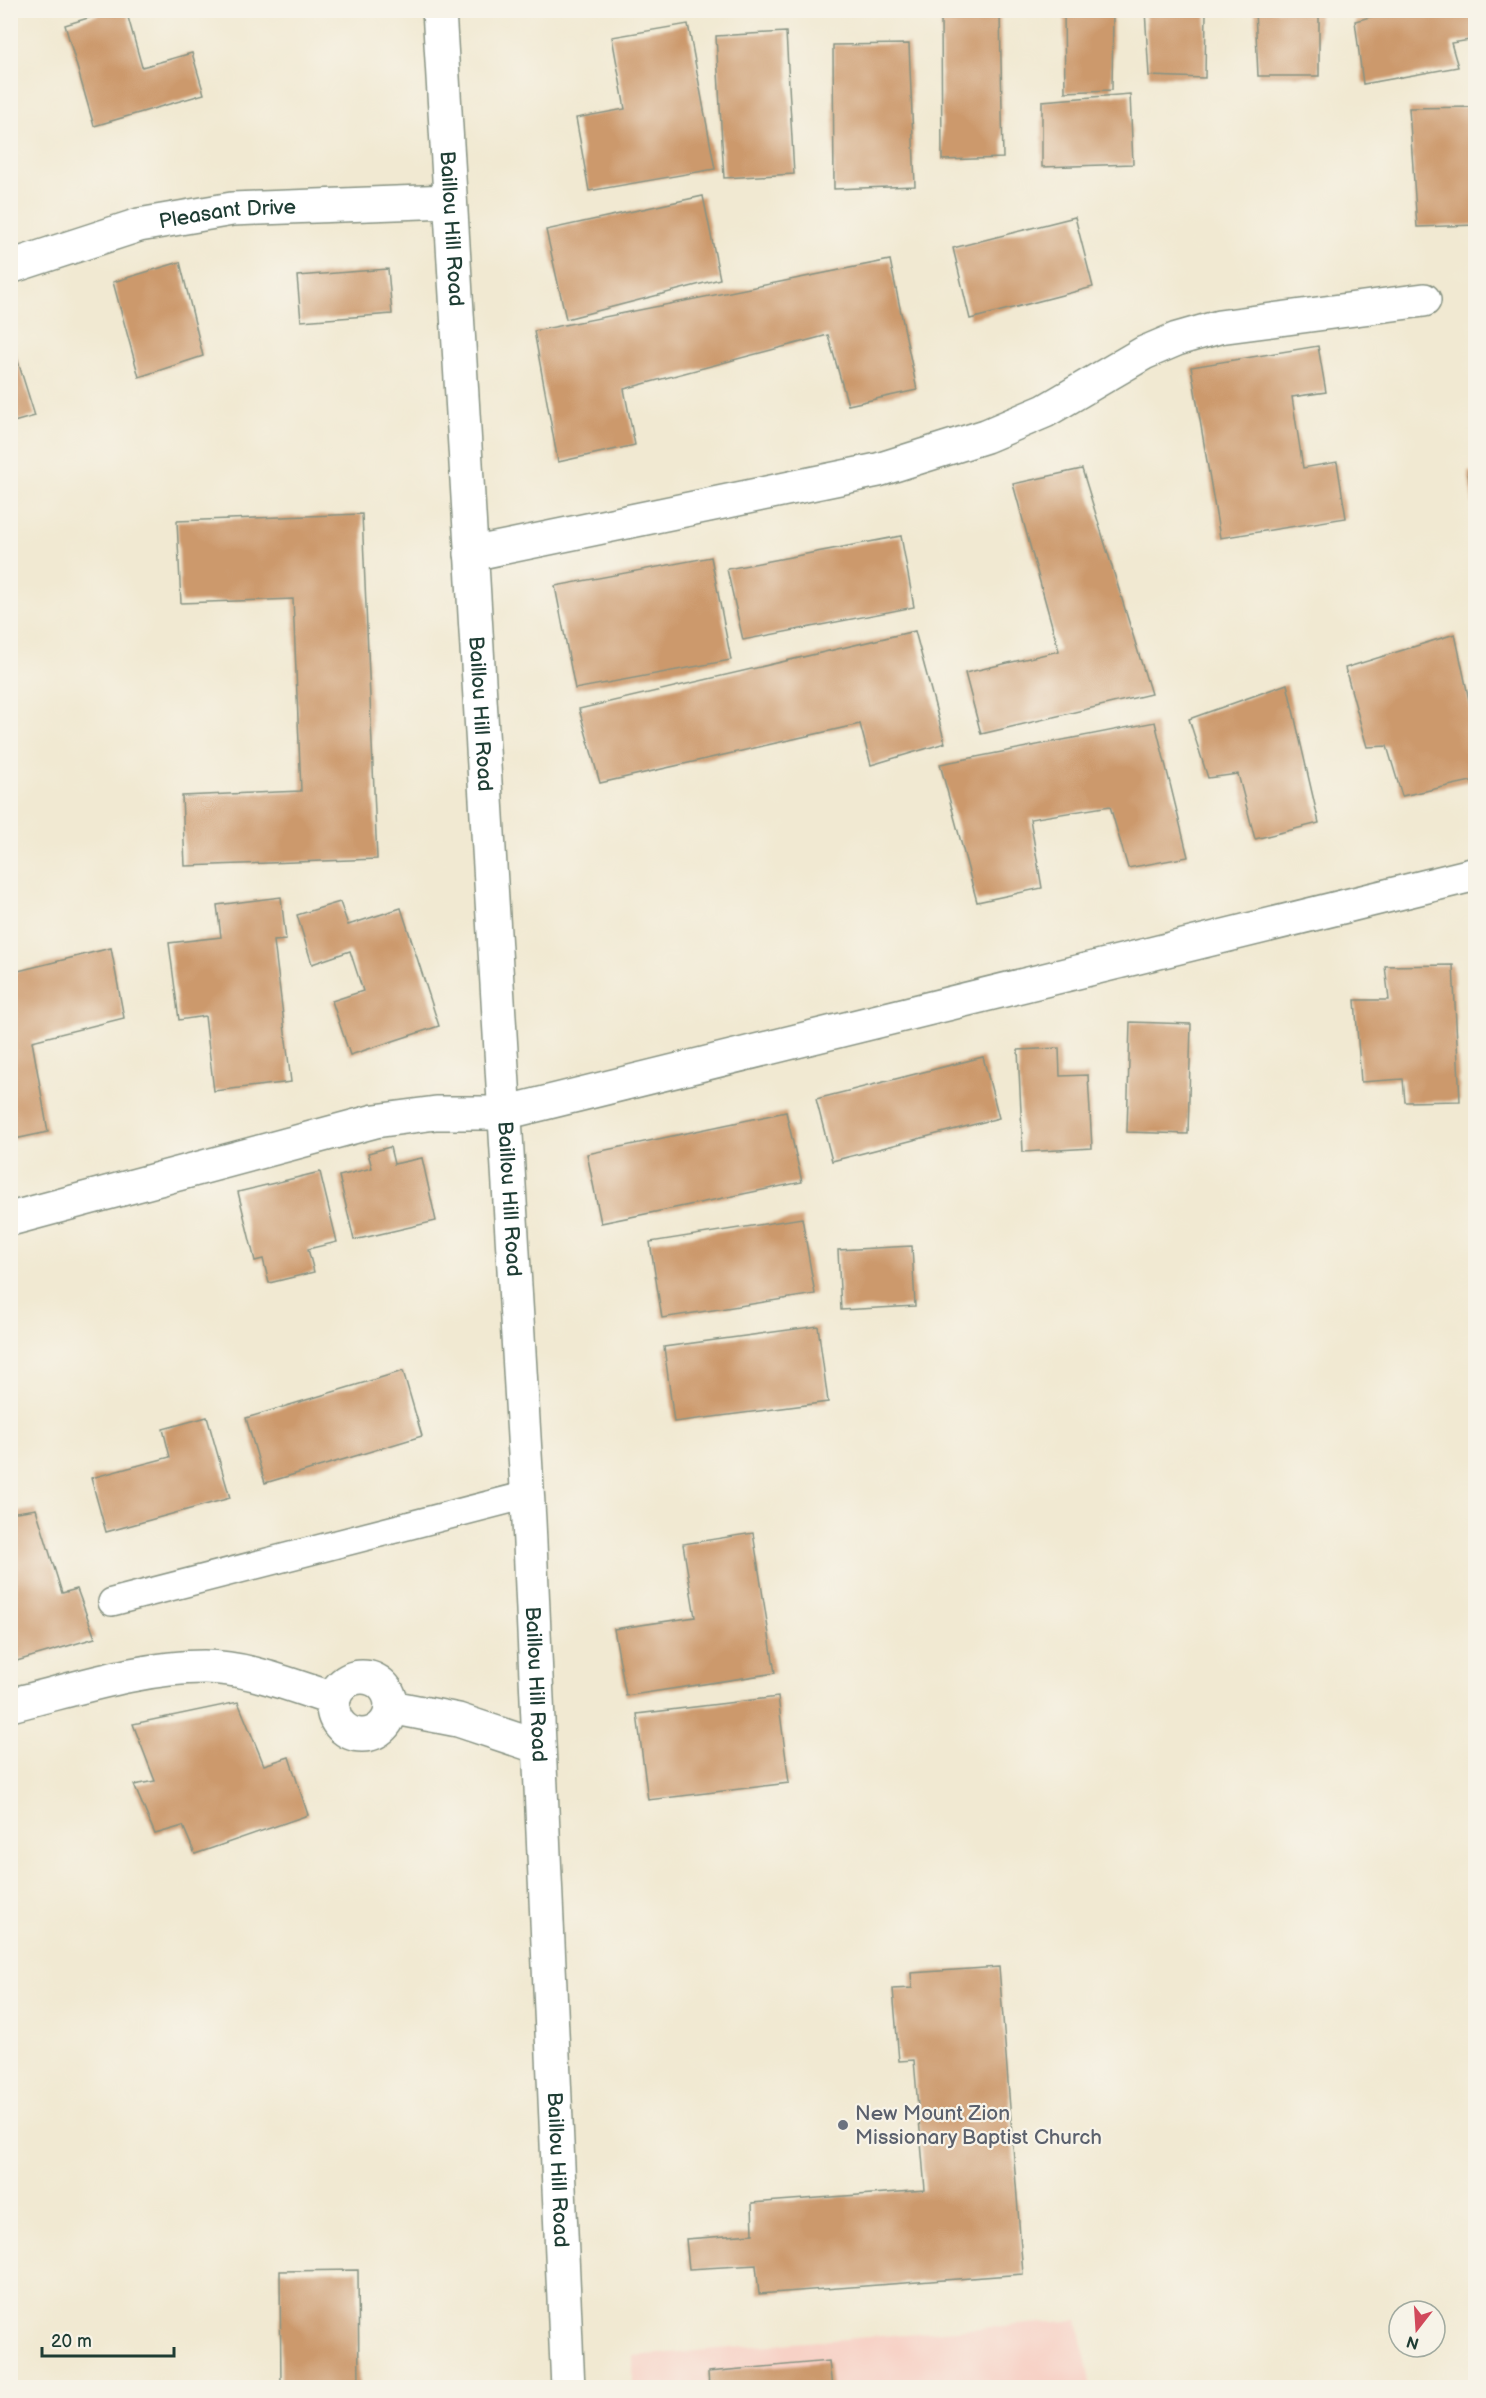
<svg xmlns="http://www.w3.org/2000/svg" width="1486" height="2398" viewBox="0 0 1486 2398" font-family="'Balsamiq Sans',sans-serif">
<rect width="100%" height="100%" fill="#f7f3e8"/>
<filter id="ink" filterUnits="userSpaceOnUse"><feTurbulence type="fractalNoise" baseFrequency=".0167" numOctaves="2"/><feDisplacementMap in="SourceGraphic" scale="12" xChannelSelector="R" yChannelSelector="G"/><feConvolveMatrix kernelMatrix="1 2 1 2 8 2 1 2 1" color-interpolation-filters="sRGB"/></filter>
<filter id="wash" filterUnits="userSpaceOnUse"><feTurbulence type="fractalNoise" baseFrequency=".008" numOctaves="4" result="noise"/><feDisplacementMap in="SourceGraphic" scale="24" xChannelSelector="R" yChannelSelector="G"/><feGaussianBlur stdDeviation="1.35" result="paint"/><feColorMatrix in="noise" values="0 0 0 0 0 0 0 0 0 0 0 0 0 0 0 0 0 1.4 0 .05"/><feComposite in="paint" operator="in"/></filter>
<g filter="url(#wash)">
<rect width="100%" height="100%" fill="#f1e9d2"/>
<!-- built -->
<polygon fill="#f7d1c6" points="1078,2320 1091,2387 633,2388 633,2356"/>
<g id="blocks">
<!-- building -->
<g fill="#cc996c">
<polygon points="114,10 126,10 142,67 192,53 204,94 94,126 65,25"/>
<polygon points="1064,10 1113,10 1112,90 1065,92"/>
<polygon points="1145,10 1206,10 1205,78 1149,76"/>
<polygon points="1255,10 1319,10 1319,76 1258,76"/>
<polygon points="1396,10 1476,10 1476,39 1451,43 1458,67 1363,84 1355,21"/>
<polygon points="1000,13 1003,158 942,160 941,16"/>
<polygon points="688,24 715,169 589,191 576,118 625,109 612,37"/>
<polygon points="786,32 794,174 724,178 716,36"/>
<polygon points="909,44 915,186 834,189 833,45"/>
<polygon points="1130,94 1133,164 1042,167 1042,101"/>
<polygon points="1476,107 1476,225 1417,227 1409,108"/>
<polygon points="703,196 720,279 566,319 546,230"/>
<polygon points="1075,217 1093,287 970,319 953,248"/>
<polygon points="890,260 917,390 848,405 828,335 624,389 635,445 558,462 534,331"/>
<polygon points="180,262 203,356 139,377 113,282"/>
<polygon points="388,269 392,314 301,321 297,276"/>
<polygon points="11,339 35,416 10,423 10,340"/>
<polygon points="1318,346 1326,392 1292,397 1303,468 1337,462 1346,518 1220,538 1191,367"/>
<polygon points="1082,469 1151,694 981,734 965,673 1059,651 1013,484"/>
<polygon points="1476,471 1476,512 1474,512 1468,472"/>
<polygon points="362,514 377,859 185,866 182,796 301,791 293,599 181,603 177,521"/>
<polygon points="901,536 914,607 743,640 727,569"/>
<polygon points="711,557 731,660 575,689 555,586"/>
<polygon points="915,631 945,743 871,765 860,724 600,783 579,709"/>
<polygon points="1455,634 1476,733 1476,780 1402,796 1387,746 1367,747 1345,668"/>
<polygon points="1287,684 1319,823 1255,839 1238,774 1208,778 1189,719"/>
<polygon points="1155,722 1188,857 1128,868 1110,806 1030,819 1042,888 977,902 940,764"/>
<polygon points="281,897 286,940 274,941 291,1082 214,1091 205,1016 179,1020 169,943 221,937 217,905"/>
<polygon points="340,902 348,925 401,908 439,1026 350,1055 332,1001 363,991 350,951 312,964 297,915"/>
<polygon points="111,948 124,1018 32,1041 48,1132 10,1140 10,973"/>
<polygon points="1453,965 1460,1101 1405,1102 1403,1079 1361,1082 1355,1000 1389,1000 1385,966"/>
<polygon points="1130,1022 1191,1024 1188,1134 1127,1132"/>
<polygon points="1059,1048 1060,1076 1088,1075 1092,1148 1023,1152 1018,1050"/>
<polygon points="983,1057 999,1118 832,1161 816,1099"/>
<polygon points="786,1112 802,1182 601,1223 587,1154"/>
<polygon points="390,1147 394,1164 422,1158 436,1221 354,1240 339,1176 372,1168 368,1153"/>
<polygon points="320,1172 337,1242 308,1249 314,1272 269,1283 263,1259 255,1261 238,1192"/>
<polygon points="802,1218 815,1294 662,1318 650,1242"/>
<polygon points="912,1246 915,1306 841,1310 838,1250"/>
<polygon points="818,1326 828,1402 674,1422 664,1347"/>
<polygon points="403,1371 422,1436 265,1483 246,1418"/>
<polygon points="207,1417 230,1498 106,1532 91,1478 170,1457 163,1429"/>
<polygon points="36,1509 62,1593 77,1589 95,1638 10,1663 10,1513"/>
<polygon points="753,1533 775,1673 626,1696 614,1629 695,1617 683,1544"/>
<polygon points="778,1697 789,1783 648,1800 637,1714"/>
<polygon points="238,1702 264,1765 289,1757 308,1815 195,1854 183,1826 155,1834 134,1785 155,1781 133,1724"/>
<polygon points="999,1967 1023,2274 759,2294 756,2265 689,2269 686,2239 753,2234 752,2203 925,2190 914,2060 899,2061 893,1989 912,1988 911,1973"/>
<polygon points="358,2270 359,2388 281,2388 280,2271"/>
<polygon points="829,2361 832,2388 709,2388 708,2372"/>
</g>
</g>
</g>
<g filter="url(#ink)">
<use href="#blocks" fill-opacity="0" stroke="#889383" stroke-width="1.5"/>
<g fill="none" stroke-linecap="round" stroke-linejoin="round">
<!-- service casing -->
<g stroke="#889383" stroke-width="30">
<polyline id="service" points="112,1602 527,1495"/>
</g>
<!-- minor casing -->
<g stroke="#889383" stroke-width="36">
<g id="minor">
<path id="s1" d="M 10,267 L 139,225 L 232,209 L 450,201"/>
<polyline points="471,554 878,470 986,436 1045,411 1144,353 1177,339 1219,327 1424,300"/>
<polyline points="10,1219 375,1121 436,1113 504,1113 1476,874"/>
<circle cx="362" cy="1706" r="29"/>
<path d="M 10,1705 C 73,1690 139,1667 204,1667 C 248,1667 292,1686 334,1699"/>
<polyline points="391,1707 458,1720 539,1747"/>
</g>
</g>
<!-- secondary casing -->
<g stroke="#889383" stroke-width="36">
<g id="secondary">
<path id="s2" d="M 439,10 L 529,1521 L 568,2388"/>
</g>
</g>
<!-- service -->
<use href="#service" stroke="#fff" stroke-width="27"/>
<!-- minor -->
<use href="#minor" stroke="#fff" stroke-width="33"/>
<!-- secondary -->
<use href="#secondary" stroke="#fff" stroke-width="33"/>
</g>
</g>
<!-- markers -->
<circle fill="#6b7280" stroke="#f7f3e8" stroke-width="2" cx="843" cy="2125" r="6"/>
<g text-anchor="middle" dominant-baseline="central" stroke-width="4.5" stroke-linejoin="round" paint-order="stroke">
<!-- street labels -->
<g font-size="21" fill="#1f3d34" stroke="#f7f3e8">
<text stroke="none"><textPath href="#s1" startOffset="225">Pleasant Drive</textPath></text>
<text stroke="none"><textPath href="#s2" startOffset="219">Baillou Hill Road</textPath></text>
<text stroke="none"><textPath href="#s2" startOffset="705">Baillou Hill Road</textPath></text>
<text stroke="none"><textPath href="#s2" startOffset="1191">Baillou Hill Road</textPath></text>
<text stroke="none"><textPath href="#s2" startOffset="1677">Baillou Hill Road</textPath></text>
<text stroke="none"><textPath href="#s2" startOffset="2163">Baillou Hill Road</textPath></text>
</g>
<!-- worship labels -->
<g font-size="21" fill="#5b616d" stroke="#f7f3e8" text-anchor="start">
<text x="855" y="2113">New Mount Zion<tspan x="855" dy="24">Missionary Baptist Church</tspan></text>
</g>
</g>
<!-- margin -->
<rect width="1486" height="2398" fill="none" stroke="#f7f3e8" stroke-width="36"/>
<!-- north arrow -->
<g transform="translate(1417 2329) rotate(197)"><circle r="28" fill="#f7f3e8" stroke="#a1aaa0" stroke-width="1.5"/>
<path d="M0-4.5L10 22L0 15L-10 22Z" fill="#d1495b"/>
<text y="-9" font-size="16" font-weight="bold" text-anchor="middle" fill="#1f3d34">N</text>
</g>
<!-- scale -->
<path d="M42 2347v9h132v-9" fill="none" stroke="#1f3d34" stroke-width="3"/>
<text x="51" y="2347" font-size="18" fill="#1f3d34" stroke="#f7f3e8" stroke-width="4.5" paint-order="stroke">20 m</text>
</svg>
